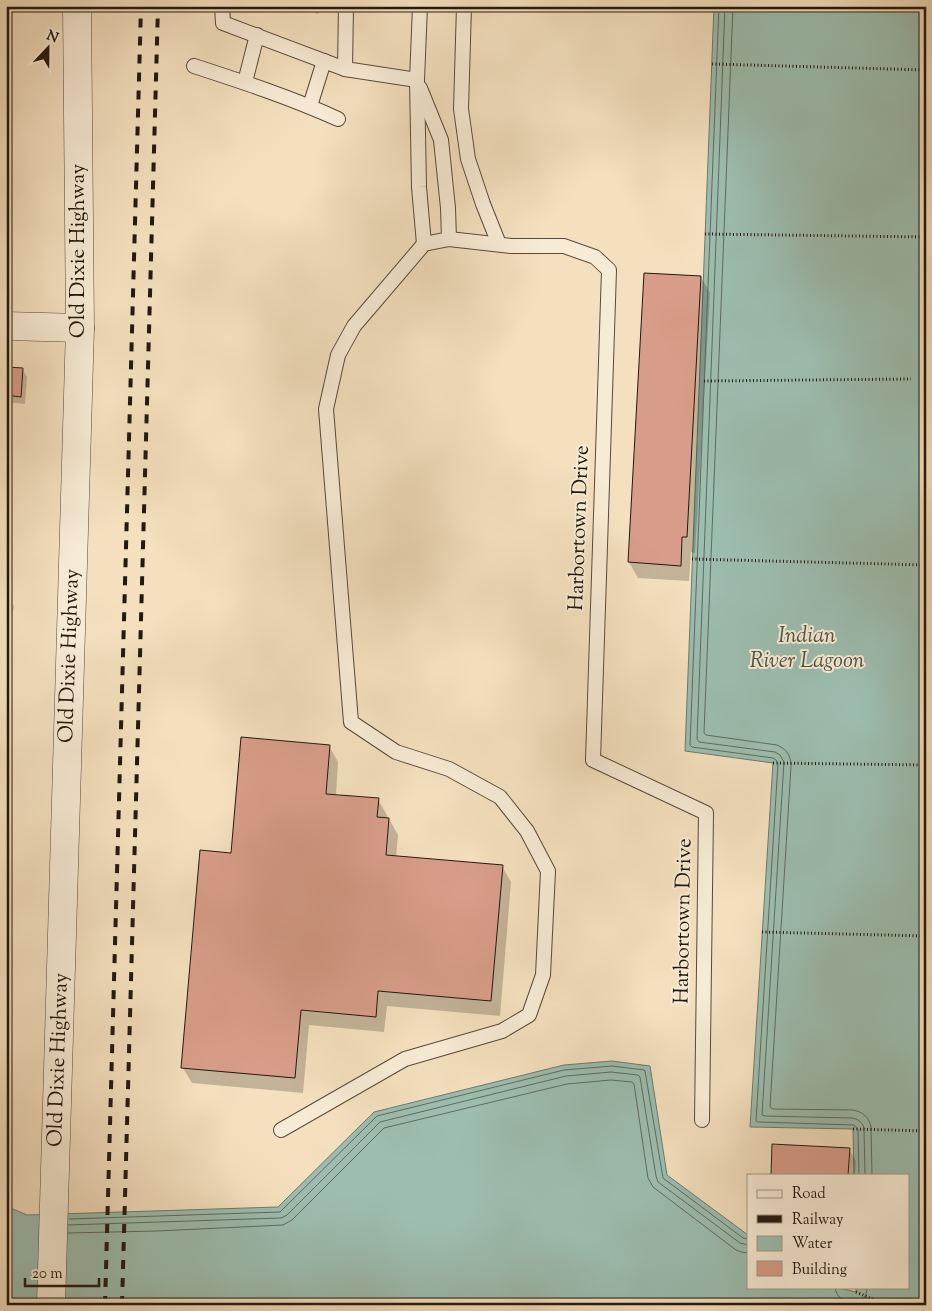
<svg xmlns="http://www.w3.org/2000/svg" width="932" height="1311" viewBox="0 0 932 1311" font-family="'Sorts Mill Goudy',serif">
<rect width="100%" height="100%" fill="#f4e0bf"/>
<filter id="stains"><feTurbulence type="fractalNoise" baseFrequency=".004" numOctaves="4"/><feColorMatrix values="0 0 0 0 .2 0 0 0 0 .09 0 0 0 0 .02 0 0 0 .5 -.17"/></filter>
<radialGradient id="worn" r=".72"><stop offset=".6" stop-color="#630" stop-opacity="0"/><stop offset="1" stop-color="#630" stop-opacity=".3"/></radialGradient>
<!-- water -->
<polygon fill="#9cbdaf" stroke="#6c7b6e" points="714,6 926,6 926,1305 6,1305 6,1206 27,1215 278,1207 374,1112 564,1065 612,1061 650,1066 667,1175 748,1235 748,1287 835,1287 856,1292 856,1287 908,1287 908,1175 854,1175 853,1129 750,1127 773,763 685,751"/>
<!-- shadow -->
<g fill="#0003">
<polygon points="297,6 321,6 318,14"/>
<polygon points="645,274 701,277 710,293 695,553 691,552 689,581 638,578 629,562"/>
<polygon points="6,368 23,370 27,377 25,404 6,402"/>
<polygon points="6,598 9,599 14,606 8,639 6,638"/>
<polygon points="329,746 338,762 336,796 378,800 387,815 387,819 389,819 398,835 396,857 502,866 511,882 500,1016 387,1006 384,1032 309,1025 303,1093 192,1083 183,1068 233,854"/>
<polygon points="6,855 11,863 6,895"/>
<polygon points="6,999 12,1010 12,1040 6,1040"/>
<polygon points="849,1149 856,1161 855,1175 772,1175"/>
</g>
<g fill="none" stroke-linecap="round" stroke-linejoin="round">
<!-- shore -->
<g stroke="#606a5e" stroke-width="1">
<polyline points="719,6 690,745 692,747 773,758 776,760 778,763 756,1121 758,1122 854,1125 858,1130 859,1175"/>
<path d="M 725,6 L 697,739 L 699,742 L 775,752 L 780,755 L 784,762 L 762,1115 L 765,1116 L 852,1118 C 858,1119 862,1122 864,1128 L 865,1175"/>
<path d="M 733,6 L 704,733 L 706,735 L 777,745 C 786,749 791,755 791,766 L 770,1107 L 773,1109 L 853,1110 C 863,1112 869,1117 871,1127 L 872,1175"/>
<polyline points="69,1219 280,1212 377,1116 564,1070 612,1066 644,1070 645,1071 663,1178 743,1238 748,1239"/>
<polyline points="68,1225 281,1218 287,1215 380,1122 566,1076 611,1072 638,1075 640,1077 656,1176 658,1182 740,1243 748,1245"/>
<polyline points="68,1233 157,1231 283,1225 292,1220 384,1128 567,1084 611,1080 632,1082 634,1084 648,1178 653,1187 736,1250 741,1252 748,1253"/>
<path d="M 835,1287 C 836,1306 868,1310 867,1287"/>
</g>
</g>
<!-- building -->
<g fill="#d89d8a" stroke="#23180d">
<polygon points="644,273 701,276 687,537 682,537 681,566 628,562"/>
<polygon points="6,367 23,368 21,397 6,395"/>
<polygon points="6,597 10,597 6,618"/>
<polygon points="241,737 330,745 326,794 379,798 377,817 389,818 386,855 503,865 491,1001 378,991 376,1017 301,1010 295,1078 181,1068 200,850 231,853"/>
<polygon points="772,1144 850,1148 848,1175 771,1175"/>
</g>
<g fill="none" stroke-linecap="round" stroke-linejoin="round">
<!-- service casing -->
<g stroke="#574a3a" stroke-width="16">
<g id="service">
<polyline points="222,6 223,23 345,69"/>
<polyline points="346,6 345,69 417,80"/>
<polyline points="420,6 417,80 419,187 424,244"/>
<polyline points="464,6 461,109 468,159 483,204 499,244"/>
<path d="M 194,66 C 243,82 292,98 338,119"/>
<polyline points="245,82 257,35"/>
<polyline points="420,88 441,140 448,208 449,239"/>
<polyline points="310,106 324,61"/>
<polyline points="281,1130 405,1059 502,1031 529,1015 543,975 548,871 527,831 500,797 449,769 396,752 351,722 326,409 338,355 354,326 424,244 449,239 511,246 564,246 595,257 609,270 593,760 706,813 702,1120"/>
</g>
</g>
<!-- minor casing -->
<g stroke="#574a3a" stroke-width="29">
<polyline id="minor" points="6,326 80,328"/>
</g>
<!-- tertiary casing -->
<g stroke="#574a3a" stroke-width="29">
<polyline id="tertiary" points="51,1305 80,328 77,6"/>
</g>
<!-- path -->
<g stroke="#23180d" stroke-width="3" stroke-dasharray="1 2.5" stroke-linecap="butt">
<polyline points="712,64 926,70"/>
<polyline points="705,234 926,237"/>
<polyline points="704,381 911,379"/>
<polyline points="692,559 926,565"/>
<polyline points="773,763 926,765"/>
<polyline points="762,932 926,936"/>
<polyline points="853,1129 926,1131"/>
<polyline points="856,1292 886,1305"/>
</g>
<!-- service -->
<use href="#service" stroke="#f8ebd5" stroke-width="14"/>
<!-- minor -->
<use href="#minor" stroke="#f8ebd5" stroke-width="28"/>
<!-- tertiary -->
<use href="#tertiary" stroke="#f8ebd5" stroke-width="28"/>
<!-- rail -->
<g stroke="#23180d" stroke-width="4" stroke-dasharray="9 9" stroke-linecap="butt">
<polyline points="105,1305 141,6"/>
<polyline points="122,1305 158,6"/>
</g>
</g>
<g text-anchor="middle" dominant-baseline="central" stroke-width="4" stroke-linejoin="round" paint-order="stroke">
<!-- street labels -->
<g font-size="21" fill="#23180d" stroke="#f8ebd5">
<text transform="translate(79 251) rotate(-90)">Old Dixie Highway</text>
<text transform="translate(580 528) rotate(-88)">Harbortown Drive</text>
<text transform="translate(70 656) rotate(-88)">Old Dixie Highway</text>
<text transform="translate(684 921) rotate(-89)">Harbortown Drive</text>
<text transform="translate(59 1060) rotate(-88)">Old Dixie Highway</text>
</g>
<!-- water labels -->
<g font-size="22" font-style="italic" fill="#4d5246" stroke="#f8ebd5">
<text x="807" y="637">Indian<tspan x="807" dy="25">River Lagoon</tspan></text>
</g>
</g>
<!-- margin -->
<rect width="932" height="1311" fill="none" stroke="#f4e0bf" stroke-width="25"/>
<rect x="8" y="8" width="917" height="1296" fill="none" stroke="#23180d" stroke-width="2.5"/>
<rect x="12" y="12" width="907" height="1286" fill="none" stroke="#23180d"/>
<!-- legend -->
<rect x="747" y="1174" width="162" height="115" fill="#f8ebd5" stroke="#a39785"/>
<rect x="757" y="1190" width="25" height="8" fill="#f8ebd5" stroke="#a39785"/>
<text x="792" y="1198" font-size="15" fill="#23180d">Road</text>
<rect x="757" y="1215" width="25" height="8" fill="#23180d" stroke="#a39785"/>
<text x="792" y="1224" font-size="15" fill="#23180d">Railway</text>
<rect x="757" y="1236" width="25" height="15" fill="#9cbdaf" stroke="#a39785"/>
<text x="792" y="1248" font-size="15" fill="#23180d">Water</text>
<rect x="757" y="1261" width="25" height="15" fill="#d89d8a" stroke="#a39785"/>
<text x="792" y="1274" font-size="15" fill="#23180d">Building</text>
<!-- north arrow -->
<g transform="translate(48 48) rotate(22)" stroke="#f8ebd5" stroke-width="4" paint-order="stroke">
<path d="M0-4L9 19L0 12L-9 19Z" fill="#23180d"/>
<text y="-8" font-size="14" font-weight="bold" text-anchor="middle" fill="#23180d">N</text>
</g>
<!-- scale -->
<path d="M25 1278v8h74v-8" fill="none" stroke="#23180d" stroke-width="2.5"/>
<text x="32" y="1278" font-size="15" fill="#23180d" stroke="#f8ebd5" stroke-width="4" paint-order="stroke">20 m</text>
<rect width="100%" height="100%" filter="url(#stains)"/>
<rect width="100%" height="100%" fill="url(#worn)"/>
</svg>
